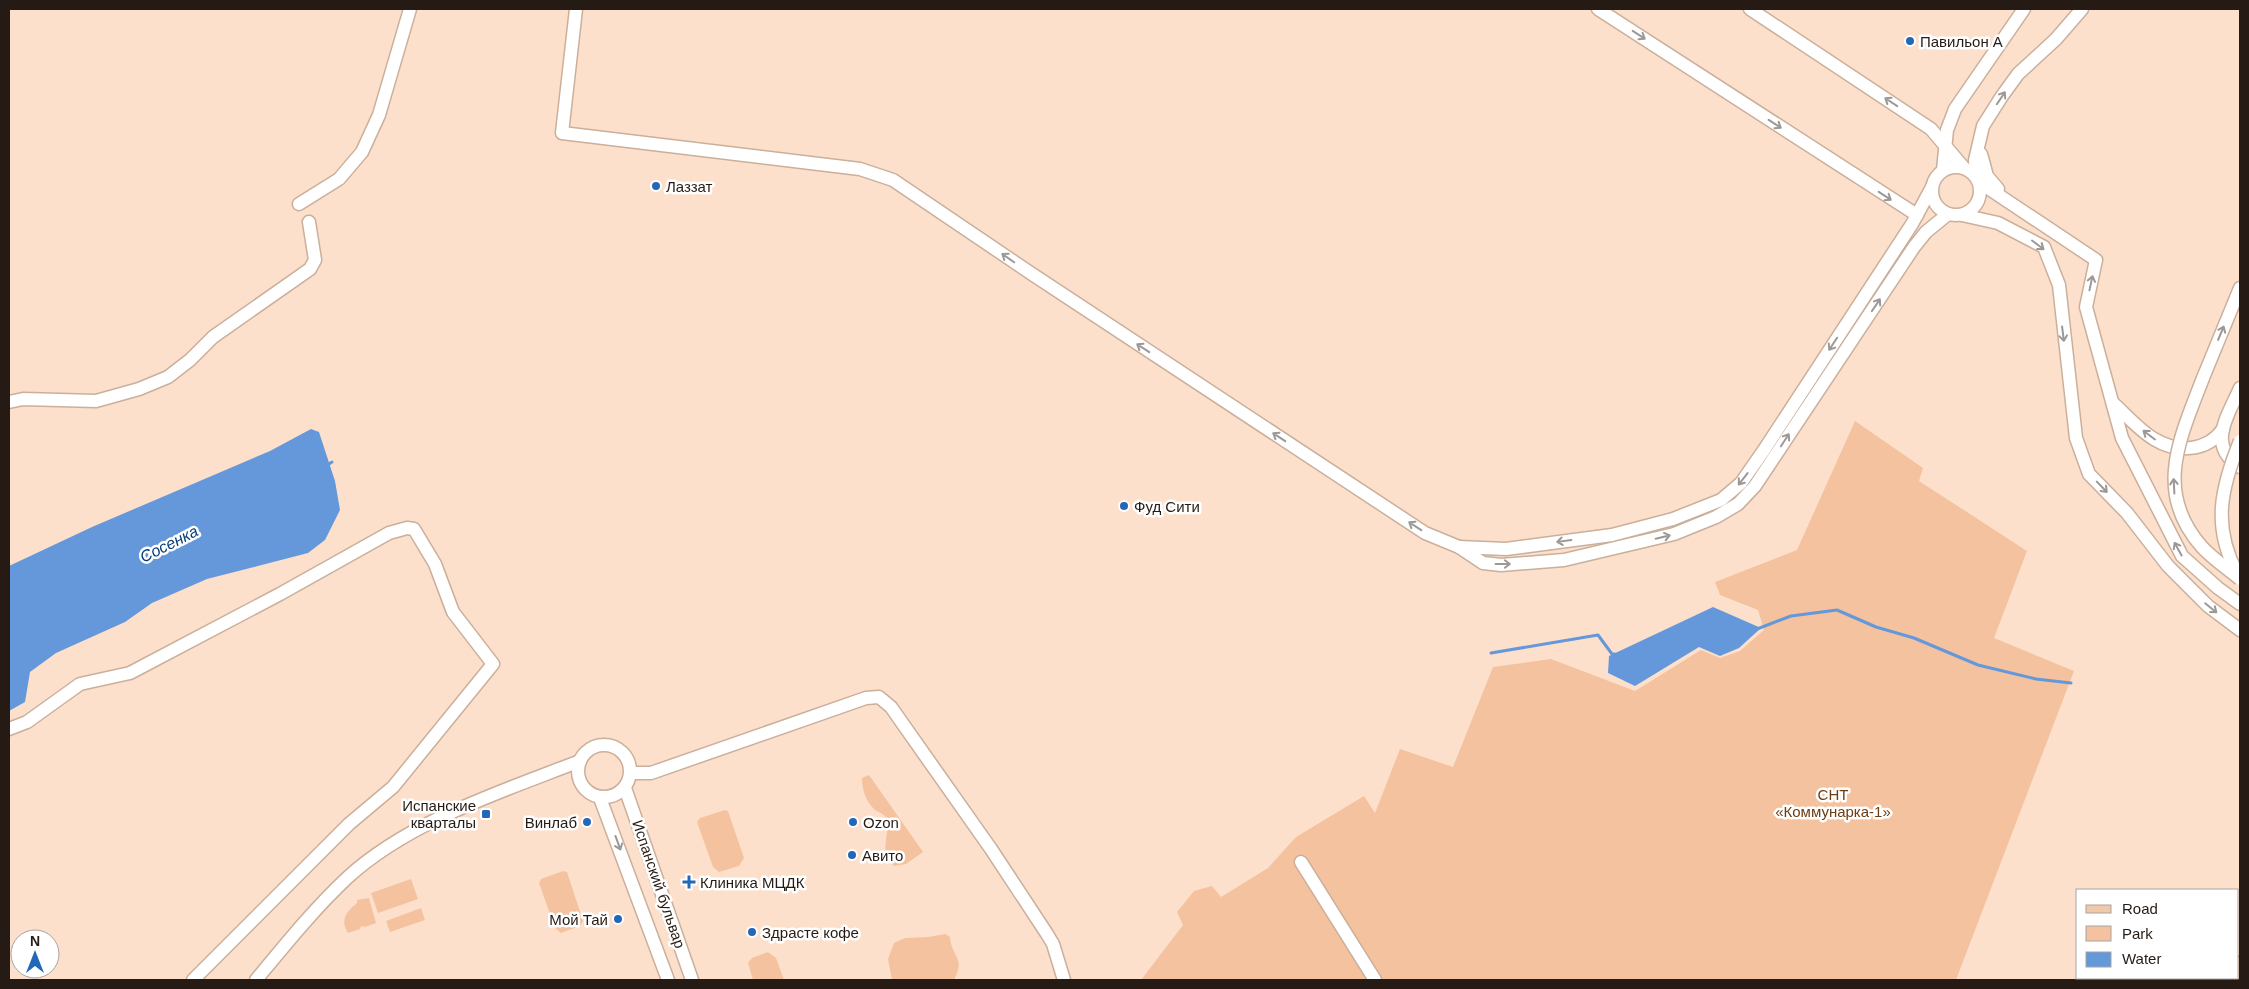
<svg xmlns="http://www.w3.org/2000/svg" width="2249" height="989" viewBox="0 0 2249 989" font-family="Arial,sans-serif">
<rect width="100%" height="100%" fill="#fde0cc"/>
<!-- green -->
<g fill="#f4c29e">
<polygon points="1855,421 1923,468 1919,481 2027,551 1994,638 2074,671 1956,980 1141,980 1183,925 1177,912 1194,891 1212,886 1221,897 1268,868 1296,837 1364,796 1375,813 1400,749 1453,767 1493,667 1551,659 1635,691 1701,650 1720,658 1740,651 1764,630 1758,610 1720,595 1715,582 1797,550"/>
<path d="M 869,775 L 923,852 L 906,864 L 894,866 C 878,850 890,837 887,821 C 886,814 880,813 875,810 C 866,802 862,790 862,778 Z"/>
<polygon points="725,810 728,811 744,858 739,866 719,872 713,867 697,822 700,818"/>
<polygon points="563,871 567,872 583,921 580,926 561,933 555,928 539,883 541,879"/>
<polygon points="411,879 418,899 378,913 371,893"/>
<path d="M 369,898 L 376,923 L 365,927 L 361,926 L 360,929 L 348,933 C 340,920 346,912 357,903 L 357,900 Z"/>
<polygon points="421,908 425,920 390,932 386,921"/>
<path d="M 945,934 L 950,937 C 952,959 966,957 954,980 L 892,980 L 888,959 L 894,943 L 905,938 L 928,937 Z"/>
<polygon points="768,952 776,958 784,980 753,980 748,963 752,958"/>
</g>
<!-- water -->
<g fill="#6498db">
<polygon points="311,429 319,432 335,481 340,510 325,540 308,553 207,579 152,603 125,622 56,653 30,672 25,702 9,711 9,566 92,527 270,451"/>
<polygon points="1713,607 1761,628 1739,648 1720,656 1699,647 1635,686 1608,673 1609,656"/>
</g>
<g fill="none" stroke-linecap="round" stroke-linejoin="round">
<!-- stream -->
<g stroke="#6498db" stroke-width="3">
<polyline points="329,464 332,462"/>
<polyline points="1757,629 1791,616 1837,610 1876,627 1914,638 1978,665 2036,679 2071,683"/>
<polyline points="1491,653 1598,635 1612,654 1615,654"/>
</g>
<!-- minor casing -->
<g stroke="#caaf9b" stroke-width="15">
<g id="minor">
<polyline points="576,9 562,133 860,169 893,180 1032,274 1425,533 1459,547 1483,563 1501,565 1564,560 1674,534 1716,517 1738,504 1755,486 1914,247 1926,232 1948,214"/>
<polyline points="1598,9 1917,215"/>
<polyline points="1750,9 1931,129 1964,168"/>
<polyline points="1981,154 1987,176 1998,189"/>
<circle cx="1956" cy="191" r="24"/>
<polyline points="1943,170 1947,130 1955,109 2024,9"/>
<polyline points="1976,176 1975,160 1983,126 2002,96 2018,74 2056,39 2082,9"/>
<polyline points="1979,182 2096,260 2086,307 2122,438 2182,556 2218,588 2240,604"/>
<polyline points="299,204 339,179 362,152 379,115 410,9"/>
<polyline points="1962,215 1998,223 2044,247 2059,285 2076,438 2089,474 2127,513 2168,566 2208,606 2240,630"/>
<polyline points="2203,378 2240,288"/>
<path d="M 2240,388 C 2228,416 2206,445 2240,467"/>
<polyline points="9,402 23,399 96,401 139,389 168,377 190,360 213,337 310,269 315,260 309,222"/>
<path d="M 2113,403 C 2126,415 2139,430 2154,439 C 2177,453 2207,452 2223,429"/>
<polyline points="1459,547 1506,549 1612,535 1673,519 1721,500 1741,483 1764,450 1912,224 1932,187"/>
<polyline points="9,729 27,722 80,684 130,673 280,594 389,533 407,528 414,529 435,564 453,612 493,664 393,787 349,824 193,980"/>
<circle cx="604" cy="771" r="26"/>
<polyline points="631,773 651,773 866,698 879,697 891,707 905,727 991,849 1047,934 1053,944 1064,980"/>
<polyline points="625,788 692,980"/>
<polyline points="600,798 668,980"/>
<polyline points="1301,862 1375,980"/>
<path d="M 256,980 C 285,945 314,909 347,878 C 409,821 503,791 580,761"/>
</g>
</g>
<!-- major casing -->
<g stroke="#a47350" stroke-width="19">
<polyline id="major" points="2238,971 2240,965"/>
</g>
<!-- minor -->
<use href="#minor" stroke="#fff" stroke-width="12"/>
<!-- major -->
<use href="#major" stroke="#f1c8a9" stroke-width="16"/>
<!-- minor-bridge casing -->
<g stroke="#caaf9b" stroke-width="15" stroke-linecap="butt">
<g id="minor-bridge">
<path d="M 2203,378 C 2180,438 2153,492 2202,547 C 2213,559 2228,569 2240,579"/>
<path d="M 2237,573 C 2212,526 2221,488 2240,441"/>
</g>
</g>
<!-- minor-bridge -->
<use href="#minor-bridge" stroke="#fff" stroke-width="12"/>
</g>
<!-- one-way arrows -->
<defs><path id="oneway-shaft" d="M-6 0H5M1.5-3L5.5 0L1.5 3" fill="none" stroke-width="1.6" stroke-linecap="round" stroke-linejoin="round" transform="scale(1.25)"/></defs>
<g stroke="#9d9895">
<use href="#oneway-shaft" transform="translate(1639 35) rotate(33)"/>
<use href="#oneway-shaft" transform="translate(2001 98) rotate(-56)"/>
<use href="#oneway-shaft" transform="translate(1891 102) rotate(-146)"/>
<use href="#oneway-shaft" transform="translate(1775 124) rotate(33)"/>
<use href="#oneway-shaft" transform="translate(1885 196) rotate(33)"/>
<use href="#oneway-shaft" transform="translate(2038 245) rotate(37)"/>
<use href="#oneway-shaft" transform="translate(1008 258) rotate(-145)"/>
<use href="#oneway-shaft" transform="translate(2091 283) rotate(-78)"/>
<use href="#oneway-shaft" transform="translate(1876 305) rotate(-56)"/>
<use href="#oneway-shaft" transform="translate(2221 333) rotate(-67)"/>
<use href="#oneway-shaft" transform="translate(2063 334) rotate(83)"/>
<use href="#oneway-shaft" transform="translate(1833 344) rotate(123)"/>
<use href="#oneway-shaft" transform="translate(1143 348) rotate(-147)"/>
<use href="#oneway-shaft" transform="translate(2149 435) rotate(-143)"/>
<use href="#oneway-shaft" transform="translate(1279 437) rotate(-147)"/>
<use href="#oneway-shaft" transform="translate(1785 440) rotate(-57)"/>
<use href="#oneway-shaft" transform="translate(1743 479) rotate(128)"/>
<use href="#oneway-shaft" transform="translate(2174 486) rotate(-93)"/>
<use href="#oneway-shaft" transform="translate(2102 487) rotate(46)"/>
<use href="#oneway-shaft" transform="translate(1415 526) rotate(-147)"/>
<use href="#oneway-shaft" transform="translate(1663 537) rotate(-13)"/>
<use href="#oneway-shaft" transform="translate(1564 541) rotate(172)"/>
<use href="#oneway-shaft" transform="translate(2178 549) rotate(-119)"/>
<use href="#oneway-shaft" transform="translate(1503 564)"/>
<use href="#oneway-shaft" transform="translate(2211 608) rotate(39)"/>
<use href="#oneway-shaft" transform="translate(618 843) rotate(70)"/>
</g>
<!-- markers -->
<g fill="#2466b7" stroke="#fff" stroke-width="2">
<circle cx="1910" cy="41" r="5"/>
<circle cx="656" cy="186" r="5"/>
<circle cx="1124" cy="506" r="5"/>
<rect x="481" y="809" width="10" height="10" rx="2.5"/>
<circle cx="587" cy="822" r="5"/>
<circle cx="853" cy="822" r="5"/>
<circle cx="852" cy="855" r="5"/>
<path d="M686.5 874.5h5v5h5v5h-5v5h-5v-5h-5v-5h5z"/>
<circle cx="618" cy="919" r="5"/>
<circle cx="752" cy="932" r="5"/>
</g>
<g text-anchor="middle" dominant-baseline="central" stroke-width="5" stroke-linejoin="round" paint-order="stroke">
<!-- poi labels -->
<g font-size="15" fill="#251b14" stroke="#fff" text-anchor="start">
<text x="1920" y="41">Павильон А</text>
<text x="666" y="186">Лаззат</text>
<text x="1134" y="506">Фуд Сити</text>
<text x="476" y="805" text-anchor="end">Испанские<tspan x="476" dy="17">кварталы</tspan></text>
<text x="577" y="822" text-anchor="end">Винлаб</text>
<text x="863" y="822">Ozon</text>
<text x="862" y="855">Авито</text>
<text x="700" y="882">Клиника МЦДК</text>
<text x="608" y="919" text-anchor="end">Мой Тай</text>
<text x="762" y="932">Здрасте кофе</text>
</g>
<!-- park labels -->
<g font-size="15" fill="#6e3d14" stroke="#fff">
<text x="1833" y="794">СНТ<tspan x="1833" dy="17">«Коммунарка-1»</tspan></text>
</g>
<!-- street labels -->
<g font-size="15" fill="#251b14" stroke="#fff">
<text transform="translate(659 884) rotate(71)">Испанский бульвар</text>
</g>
<!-- water labels -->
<g font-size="16" font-style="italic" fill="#053c78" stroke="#fff">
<text transform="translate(169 544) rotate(-27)">Сосенка</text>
</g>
</g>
<!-- border -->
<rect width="2249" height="989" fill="none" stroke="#251b14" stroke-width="20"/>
<!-- legend -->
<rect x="2076" y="889" width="162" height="90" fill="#ffffff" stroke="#a8a4a1"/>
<rect x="2086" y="905" width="25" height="8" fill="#f1c8a9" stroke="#a8a4a1"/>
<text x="2122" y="914" font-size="15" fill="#251b14">Road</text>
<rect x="2086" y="926" width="25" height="15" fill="#f4c29e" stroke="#a8a4a1"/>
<text x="2122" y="939" font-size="15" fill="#251b14">Park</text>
<rect x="2086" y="952" width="25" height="15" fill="#6498db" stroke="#a8a4a1"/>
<text x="2122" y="964" font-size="15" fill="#251b14">Water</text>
<!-- north arrow -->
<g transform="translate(35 954)"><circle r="24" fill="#ffffff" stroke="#a8a4a1"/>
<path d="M0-4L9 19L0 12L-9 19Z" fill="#2466b7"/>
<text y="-8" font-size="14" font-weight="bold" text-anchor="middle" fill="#251b14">N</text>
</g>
</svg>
